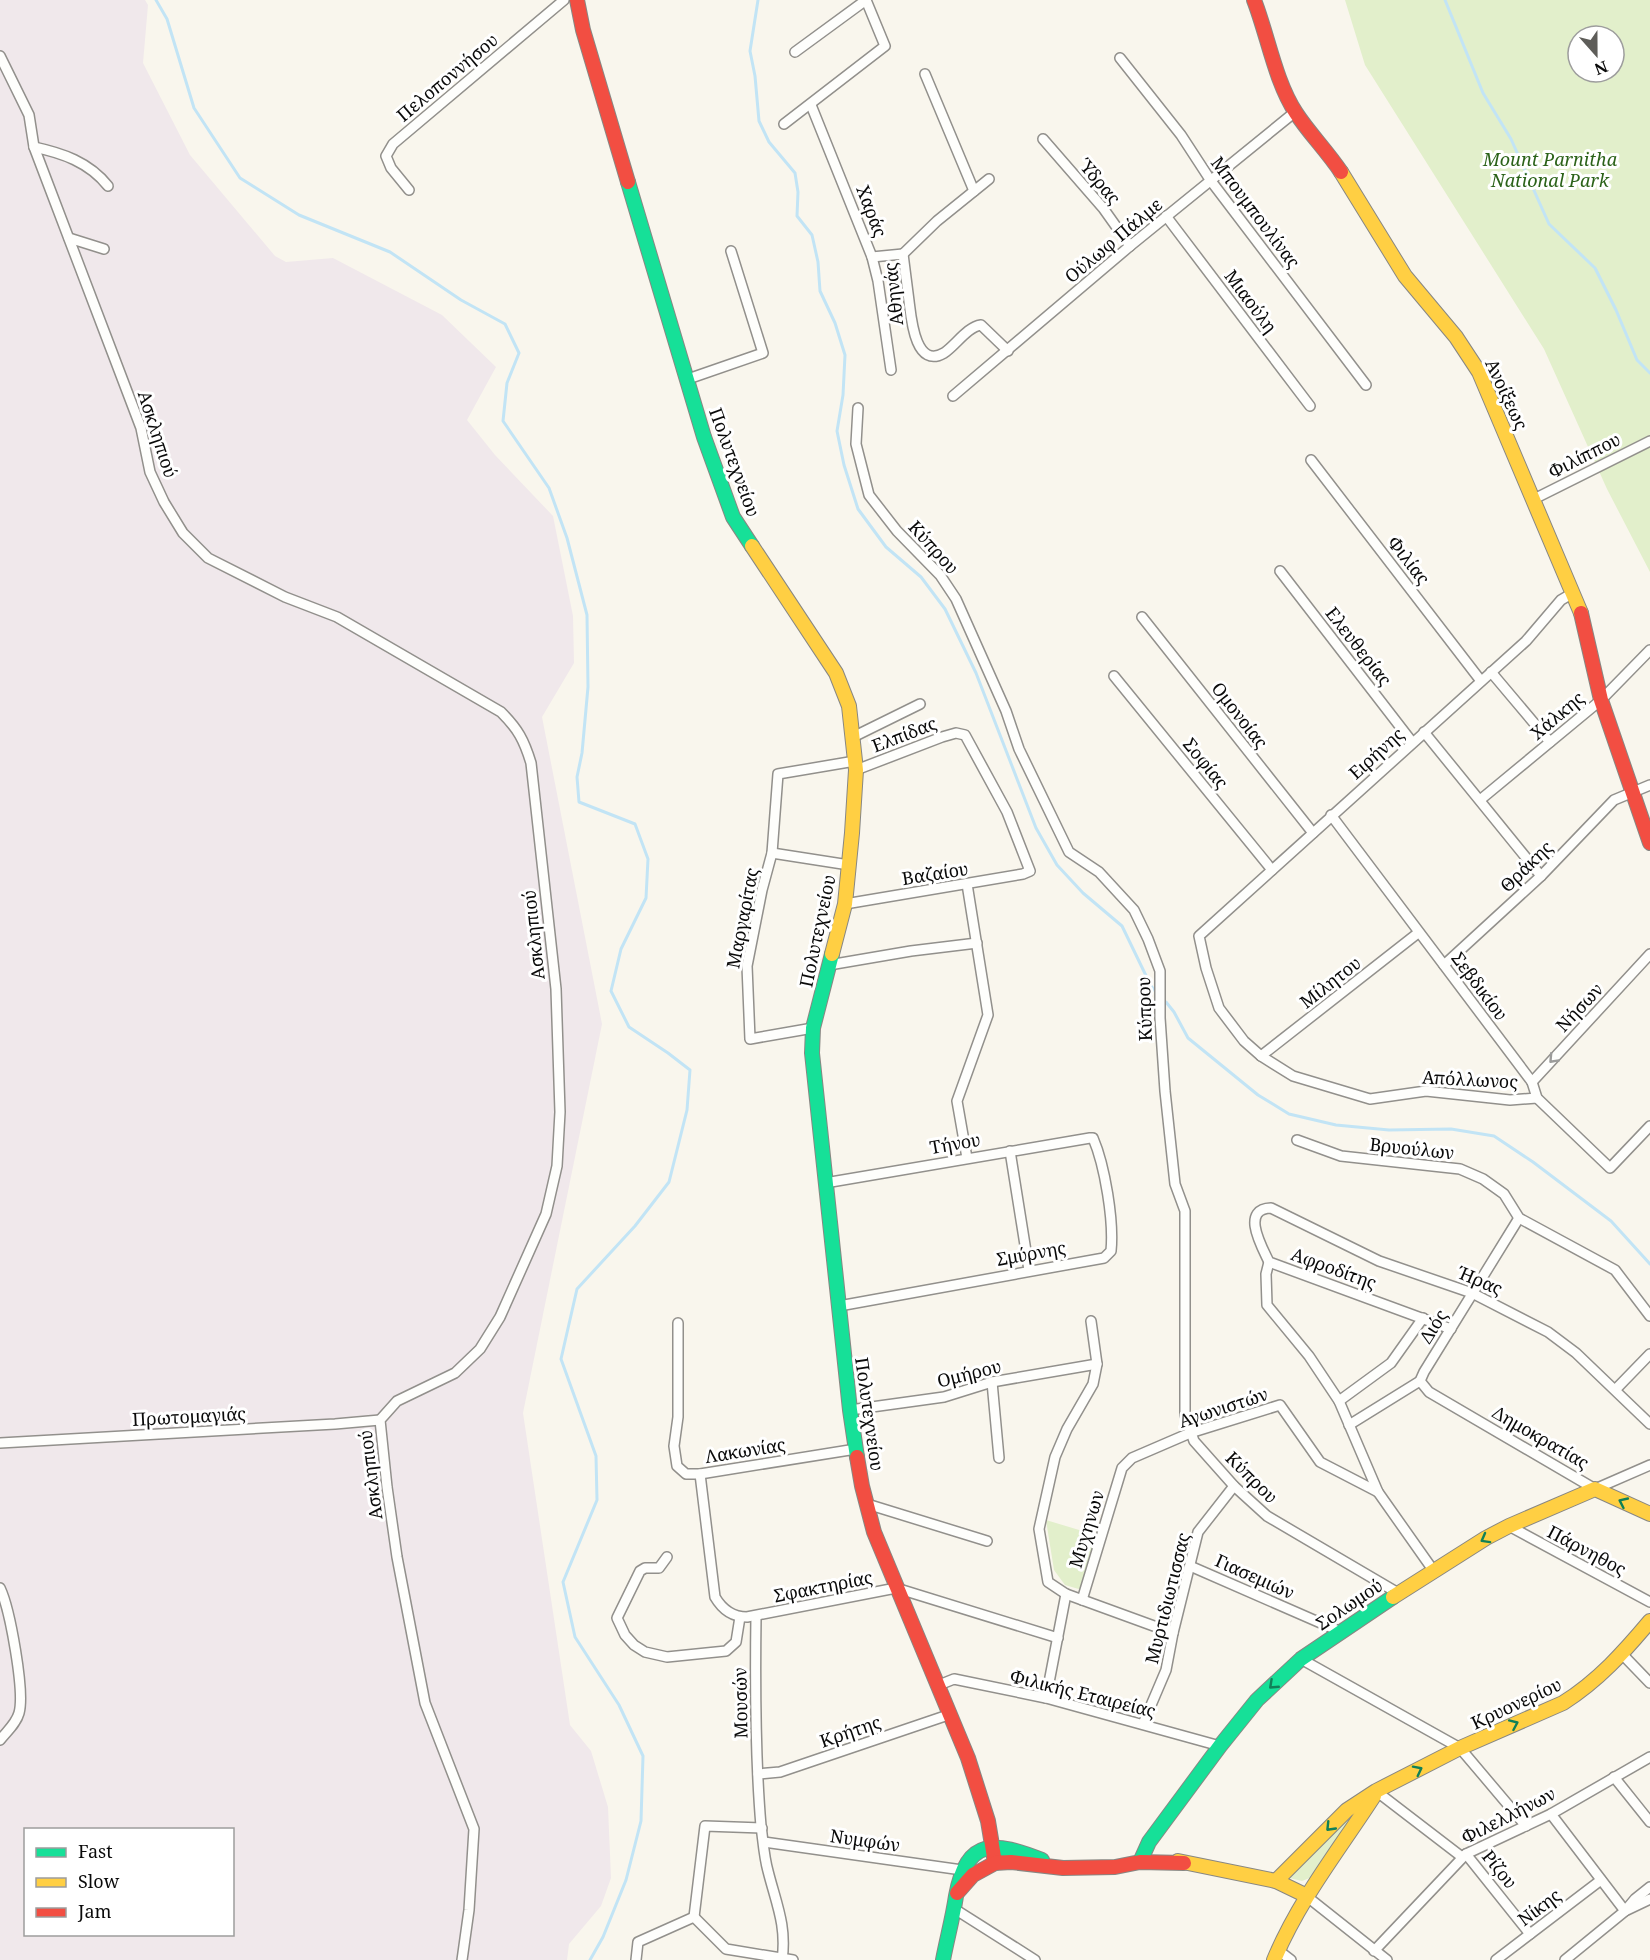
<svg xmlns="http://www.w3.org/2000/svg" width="1650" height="1960" viewBox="0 0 1650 1960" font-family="'Noto Serif',serif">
<rect width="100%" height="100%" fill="#f9f6ed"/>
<!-- industrial -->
<path fill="#f0e8eb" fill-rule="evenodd" d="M 0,0 L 145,0 L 148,5 L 143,63 L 190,155 L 275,256 L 286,262 L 333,258 L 442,315 L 496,367 L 467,420 L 495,455 L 553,516 L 573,616 L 574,663 L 542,717 L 602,1024 L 523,1413 L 570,1725 L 591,1751 L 608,1807 L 611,1878 L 601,1906 L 569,1944 L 567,1960 L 0,1960 ZM 26,1830 L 232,1830 L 232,1934 L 26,1934 Z"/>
<!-- green -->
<g fill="#e2efcb" fill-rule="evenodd">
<path d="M 1345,0 L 1650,0 L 1650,572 L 1607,489 L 1544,349 L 1365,65 ZM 1578,36 L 1614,36 L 1614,72 L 1578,72 Z"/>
<polygon points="1046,1520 1099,1536 1082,1590 1065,1585 1054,1570"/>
<polygon points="1367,1804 1312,1877 1302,1881 1285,1877 1349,1813"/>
</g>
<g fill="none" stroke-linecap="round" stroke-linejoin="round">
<!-- stream -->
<g stroke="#c2e4f5" stroke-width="3">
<polyline points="156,0 167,19 194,108 240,178 299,215 390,252 461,300 505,324 519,353 507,383 503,421 549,488 567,538 587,615 588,687 582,753 577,777 579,802 635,824 648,859 646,898 621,949 611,991 629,1027 668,1053 690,1070 687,1110 669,1182 635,1226 577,1289 561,1359 596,1456 597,1500 563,1582 575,1637 619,1705 643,1756 641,1821 626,1880 603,1937 590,1960"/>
<polyline points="758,0 750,51 755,76 759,121 769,142 795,173 798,192 797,216 812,235 818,262 820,291 835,323 845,355 843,395 837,431 844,465 858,509 886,547 921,577 945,609 976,673 1036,828 1057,865 1083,893 1122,926 1151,986 1155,991"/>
<polyline points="1445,0 1483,93 1511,139 1549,224 1595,268 1616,310 1637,360 1650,373"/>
<polyline points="1166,1002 1174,1012 1188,1038 1258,1095 1289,1114 1336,1125 1389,1130 1451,1129 1494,1136 1533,1162 1611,1221 1650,1264"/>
</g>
<!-- street casing -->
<g stroke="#92908c" stroke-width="12">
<g id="street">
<polyline points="795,52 866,0"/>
<path d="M 0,56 L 29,115 L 34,147 L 141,428 L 150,472 L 164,502 L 183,533 L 208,558 L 285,597 L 337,617 L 501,712 C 518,729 524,740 531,763 L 556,989 L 560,1112 L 557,1166 L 546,1214 L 500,1317 L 480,1349 L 455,1373 L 397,1401 L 380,1420 L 387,1487 L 397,1557 L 425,1703 L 474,1829 L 469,1910 L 462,1960"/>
<polyline points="1120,58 1181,135 1211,181 1366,385"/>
<polyline points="925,74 974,191"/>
<polyline points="811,105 872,257 878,281 891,370"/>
<polyline points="784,124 885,46 866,0"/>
<polyline points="1043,139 1103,208 1130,246"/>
<path d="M 34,147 C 62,153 89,162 108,186"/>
<polyline points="409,190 391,168 386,156 393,144 564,0"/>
<polyline points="1166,216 1310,406"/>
<polyline points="69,238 104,249"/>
<path d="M 903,254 C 905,270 907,285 909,301 C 911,317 915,370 944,353 C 956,345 967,327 981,325 L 1008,351"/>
<polyline points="903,254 937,221 989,179"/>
<polyline points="872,257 903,254"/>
<polyline points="688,379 763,353 731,251"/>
<polyline points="953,396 1130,246 1295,112"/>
<polyline points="858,408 856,444 869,495 897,531 940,575 956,599 1006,711 1019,749 1069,852 1099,872 1134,910 1148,939 1160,971 1160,1018 1165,1091 1175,1184 1185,1211 1185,1415 1194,1441 1234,1486 1267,1516 1398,1593"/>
<polyline points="1311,460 1481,681"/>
<polyline points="1534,499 1650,441"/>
<polyline points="1280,571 1412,742"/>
<polyline points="1142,617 1313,833"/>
<polyline points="1491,672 1550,742"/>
<polyline points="1114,676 1272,870"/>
<polyline points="1424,732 1541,876"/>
<polyline points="853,737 920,704"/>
<polyline points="1480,800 1601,700 1650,650"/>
<polyline points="1331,815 1532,1082 1537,1098 1610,1168 1650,1126"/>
<polyline points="772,853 849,865"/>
<polyline points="967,884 988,1015 957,1101 967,1158"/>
<polyline points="845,904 1023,874 1030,871 1007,812 965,735 956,733 942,737 856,770"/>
<polyline points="829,965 911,951 977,943"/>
<polyline points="1444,965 1541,876 1614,800 1650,785"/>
<polyline points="813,1028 750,1039 747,966 762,890 772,853 778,774 855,761"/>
<polyline points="1261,1056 1418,933"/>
<polyline points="1532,1082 1650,954"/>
<polyline points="1537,1098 1510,1100 1426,1091 1370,1099 1293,1076 1261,1056 1244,1041 1219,1008 1206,968 1199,936 1526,641 1561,600 1573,593"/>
<polyline points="1297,1140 1341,1156 1460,1169 1483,1179 1504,1194 1519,1218 1615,1270 1650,1316"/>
<polyline points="1010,1151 1029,1270"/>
<path d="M 825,1183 L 1090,1138 L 1093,1138 C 1105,1166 1114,1221 1111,1251 L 1104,1258 L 839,1306"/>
<polyline points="1269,1262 1266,1274 1267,1305 1309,1356 1339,1401 1378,1492 1433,1570"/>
<polyline points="1091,1321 1097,1364 1093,1384 1067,1429 1055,1457 1039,1529 1048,1582 1066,1594 1173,1633"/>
<polyline points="678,1323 678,1417 674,1446 677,1466 686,1474 700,1474 856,1449"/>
<path d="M 1451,1329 L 1269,1262 C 1262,1247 1240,1209 1271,1208 L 1379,1261 L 1472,1293 L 1548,1332 L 1576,1353 L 1650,1424"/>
<polyline points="1420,1381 1429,1392 1595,1489 1650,1465"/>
<polyline points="992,1382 999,1458"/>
<polyline points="1616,1389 1650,1354"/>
<polyline points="1339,1401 1391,1363 1423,1318"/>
<polyline points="850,1410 944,1397 992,1382 1097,1364"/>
<polyline points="1349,1425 1420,1381 1424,1372 1519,1218"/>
<polyline points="0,1443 335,1424 380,1420"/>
<path d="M 700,1474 L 715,1597 C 722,1609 732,1617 747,1617 L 896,1588 L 1058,1638"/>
<polyline points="867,1504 987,1541"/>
<polyline points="1509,1526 1650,1602"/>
<polyline points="667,1557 659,1568 645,1568 640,1571 617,1618 625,1635 634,1645 645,1652 667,1657 726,1651 736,1642 740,1617"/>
<polyline points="1190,1566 1339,1631"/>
<path d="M 0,1588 C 10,1609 25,1692 19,1713 C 16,1724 7,1731 0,1740"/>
<polyline points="1082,1600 1122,1468 1132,1458 1190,1433 1280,1405 1320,1462 1378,1492"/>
<path d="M 756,1616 C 755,1686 755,1756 761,1826 C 763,1840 764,1857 768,1871 C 776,1903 787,1926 782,1960"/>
<polyline points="1622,1654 1650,1683"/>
<polyline points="1301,1659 1460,1748 1526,1826"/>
<polyline points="939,1685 954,1679 1046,1698 1220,1746"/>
<polyline points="1046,1698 1066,1594"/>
<polyline points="1143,1724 1166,1670 1173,1633 1198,1532 1234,1486"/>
<polyline points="758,1774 780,1772 951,1714"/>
<polyline points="1614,1777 1650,1822"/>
<polyline points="1376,1791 1462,1857"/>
<polyline points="1551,1814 1625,1911"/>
<polyline points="764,1842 962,1870"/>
<polyline points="1466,1854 1530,1934"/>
<polyline points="1305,1895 1387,1960"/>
<polyline points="953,1908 1035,1960"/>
<polyline points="1627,1910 1650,1899"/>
<polyline points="694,1917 705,1826 762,1828"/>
<polyline points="694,1917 726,1949 793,1960"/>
<polyline points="1278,1950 1291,1960"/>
<polyline points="1374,1951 1466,1854 1551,1814 1650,1757"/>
<polyline points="636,1960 638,1942 694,1917"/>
<polyline points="1496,1960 1601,1880"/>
<polyline points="1565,1960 1625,1911 1635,1899 1650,1887"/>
</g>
</g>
<!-- fast casing -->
<g stroke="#888783" stroke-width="16">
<g id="fast">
<polyline points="628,182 704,437 733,517 752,546"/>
<polyline points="832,954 813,1028 812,1053 850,1410 857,1457"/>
<polyline points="1140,1862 1149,1842 1220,1746 1257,1700 1301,1659 1393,1597"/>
<path d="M 943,1960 C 947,1939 953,1917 956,1896 C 967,1836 995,1842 1042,1860"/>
</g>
</g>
<!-- slow casing -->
<g stroke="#888783" stroke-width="16">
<g id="slow">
<polyline points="1341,172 1405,276 1456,337 1479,372 1581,613"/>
<polyline points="752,546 836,673 849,706 856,770 852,833 845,904 832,954"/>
<polyline points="1393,1597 1486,1538 1509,1526 1595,1489 1650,1514"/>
<polyline points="1178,1861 1276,1881 1305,1895"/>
<path d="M 1276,1881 L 1347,1810 L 1376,1791 L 1460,1748 L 1563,1703 C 1598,1681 1624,1652 1650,1621"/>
<path d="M 1274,1960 C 1299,1900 1339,1850 1374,1796"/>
</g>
</g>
<!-- jam casing -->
<g stroke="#888783" stroke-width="16">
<g id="jam">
<polyline points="577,0 583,30 628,182"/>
<path d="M 1254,0 C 1268,36 1275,81 1296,113 C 1309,133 1327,151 1341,172"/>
<polyline points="1581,613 1601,700 1650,843"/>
<polyline points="857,1457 862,1486 874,1532 968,1758 988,1821 995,1863"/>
<polyline points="957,1893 973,1875 995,1863 1011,1862 1063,1868 1115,1867 1140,1862 1184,1863"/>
</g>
</g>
<!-- street -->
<use href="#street" stroke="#fefefc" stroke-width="9"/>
<!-- fast -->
<use href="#fast" stroke="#16e098" stroke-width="14"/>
<!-- slow -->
<use href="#slow" stroke="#ffcf43" stroke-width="14"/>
<!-- jam -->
<use href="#jam" stroke="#f24e42" stroke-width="14"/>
</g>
<!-- one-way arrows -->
<defs><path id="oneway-chevron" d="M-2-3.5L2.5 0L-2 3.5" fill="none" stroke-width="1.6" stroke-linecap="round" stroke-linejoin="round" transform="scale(1.5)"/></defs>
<use stroke="#9c9c9b" href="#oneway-chevron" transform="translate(1553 1059) rotate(133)"/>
<g stroke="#118058">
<use href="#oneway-chevron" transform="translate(1623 1502) rotate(-155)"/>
<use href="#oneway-chevron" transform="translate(1485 1539) rotate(151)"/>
<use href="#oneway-chevron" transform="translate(1273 1685) rotate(137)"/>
<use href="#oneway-chevron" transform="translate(1514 1724) rotate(-24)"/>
<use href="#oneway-chevron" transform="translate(1418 1770) rotate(-27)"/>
<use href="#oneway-chevron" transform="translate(1330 1827) rotate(134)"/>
</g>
<g text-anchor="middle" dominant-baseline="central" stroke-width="6" stroke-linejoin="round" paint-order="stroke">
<!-- street labels -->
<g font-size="18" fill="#0a0a0a" stroke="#fff">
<text transform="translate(447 77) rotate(-40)">Πελοποννήσου</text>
<text transform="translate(1100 181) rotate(50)">Ύδρας</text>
<text transform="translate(872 211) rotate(69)">Χαράς</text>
<text transform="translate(1256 212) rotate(53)">Μπουμπουλίνας</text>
<text transform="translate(1113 240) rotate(-40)">Ούλωφ Πάλμε</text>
<text transform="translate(893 294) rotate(-96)">Αθηνάς</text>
<text transform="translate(1251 301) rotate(53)">Μιαούλη</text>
<text transform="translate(1507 394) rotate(65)">Ανοίξεως</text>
<text transform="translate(158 434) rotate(72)">Ασκληπιού</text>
<text transform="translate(1584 455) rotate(-27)">Φιλίππου</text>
<text transform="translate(735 462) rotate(70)">Πολυτεχνείου</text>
<text transform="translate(934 547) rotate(48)">Κύπρου</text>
<text transform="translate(1409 560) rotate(52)">Φιλίας</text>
<text transform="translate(1359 646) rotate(52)">Ελευθερίας</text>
<text transform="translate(1240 715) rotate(52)">Ομονοίας</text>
<text transform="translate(1557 715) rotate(-40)">Χάλκης</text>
<text transform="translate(904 734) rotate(-21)">Ελπίδας</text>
<text transform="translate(1376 753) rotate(-42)">Ειρήνης</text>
<text transform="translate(1206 763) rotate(51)">Σοφίας</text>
<text transform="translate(1526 866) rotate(-44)">Θράκης</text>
<text transform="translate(935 873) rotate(-9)">Βαζαίου</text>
<text transform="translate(742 918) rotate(-79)">Μαργαρίτας</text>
<text transform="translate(817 931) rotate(-78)">Πολυτεχνείου</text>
<text transform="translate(533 935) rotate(-96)">Ασκληπιού</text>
<text transform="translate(1330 982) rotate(-38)">Μίλητου</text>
<text transform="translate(1480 986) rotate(53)">Σεβδικίου</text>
<text transform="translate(1579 1007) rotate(-47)">Νήσων</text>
<text transform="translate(1144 1009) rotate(-92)">Κύπρου</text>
<text transform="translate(1470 1079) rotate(3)">Απόλλωνος</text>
<text transform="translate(955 1143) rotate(-10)">Τήνου</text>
<text transform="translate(1412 1148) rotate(6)">Βρυούλων</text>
<text transform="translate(1031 1253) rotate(-10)">Σμύρνης</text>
<text transform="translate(1334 1268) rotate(20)">Αφροδίτης</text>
<text transform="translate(1480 1280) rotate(23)">Ήρας</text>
<text transform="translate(1433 1326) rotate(-58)">Διός</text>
<text transform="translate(969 1373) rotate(-14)">Ομήρου</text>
<text transform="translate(1223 1407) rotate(-18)">Αγωνιστών</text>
<text transform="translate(870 1414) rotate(82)">Πολυτεχνείου</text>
<text transform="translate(189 1416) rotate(-3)">Πρωτομαγιάς</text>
<text transform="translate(1541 1437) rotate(30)">Δημοκρατίας</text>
<text transform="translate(745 1450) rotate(-9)">Λακωνίας</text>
<text transform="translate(370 1475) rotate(-97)">Ασκληπιού</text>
<text transform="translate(1252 1477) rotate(45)">Κύπρου</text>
<text transform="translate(1086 1529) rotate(-73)">Μυχηνων</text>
<text transform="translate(1587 1550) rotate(28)">Πάρνηθος</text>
<text transform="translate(1255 1576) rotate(24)">Γιασεμιών</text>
<text transform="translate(823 1586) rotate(-11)">Σφακτηρίας</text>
<text transform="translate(1167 1598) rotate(-76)">Μυρτιδιωτισσας</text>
<text transform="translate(1349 1604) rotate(-34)">Σολωμού</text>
<text transform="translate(1083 1693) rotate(14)">Φιλικής Εταιρείας</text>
<text transform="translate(740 1703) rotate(-91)">Μουσών</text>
<text transform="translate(1516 1703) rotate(-25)">Κρυονερίου</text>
<text transform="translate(850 1731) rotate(-19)">Κρήτης</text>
<text transform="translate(1508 1815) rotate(-27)">Φιλελλήνων</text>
<text transform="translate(865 1840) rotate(8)">Νυμφών</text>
<text transform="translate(1500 1869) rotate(51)">Ρίζου</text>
<text transform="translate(1539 1907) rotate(-37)">Νίκης</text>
</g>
<!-- park labels -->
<g font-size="18" font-style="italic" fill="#2b6219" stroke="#fff">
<text x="1550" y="159">Mount Parnitha<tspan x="1550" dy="21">National Park</tspan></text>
</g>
</g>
<!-- legend -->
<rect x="24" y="1828" width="210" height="108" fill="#ffffff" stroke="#9d9d9d" stroke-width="1.5"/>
<rect x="36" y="1848" width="30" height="9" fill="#16e098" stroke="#9d9d9d" stroke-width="1.5"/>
<text x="78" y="1858" font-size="18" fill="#0a0a0a">Fast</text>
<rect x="36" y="1878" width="30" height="9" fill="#ffcf43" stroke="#9d9d9d" stroke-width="1.5"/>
<text x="78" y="1888" font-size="18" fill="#0a0a0a">Slow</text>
<rect x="36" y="1908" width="30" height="9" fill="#f24e42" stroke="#9d9d9d" stroke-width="1.5"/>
<text x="78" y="1918" font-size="18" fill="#0a0a0a">Jam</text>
<!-- north arrow -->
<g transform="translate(1596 54) rotate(159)"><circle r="28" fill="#ffffff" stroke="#9d9d9d" stroke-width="1.5"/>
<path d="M0-4.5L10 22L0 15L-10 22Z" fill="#5e5d59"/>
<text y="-9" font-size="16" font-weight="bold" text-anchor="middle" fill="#0a0a0a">N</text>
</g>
</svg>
